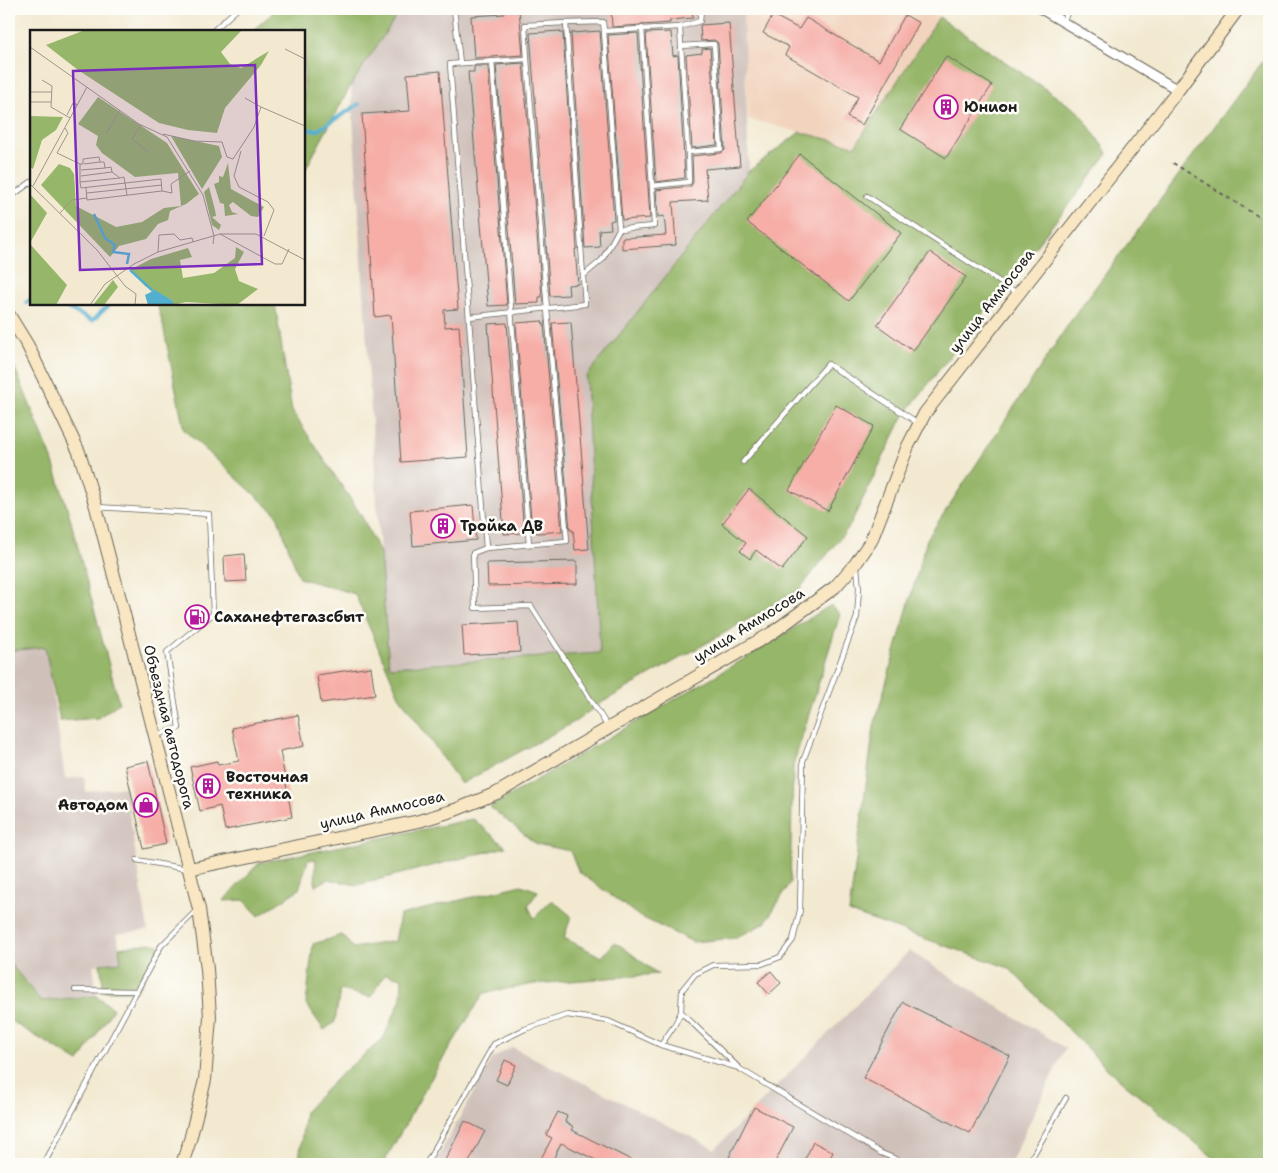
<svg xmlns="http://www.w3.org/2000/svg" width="1278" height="1173" viewBox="0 0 1278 1173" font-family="'Shantell Sans',sans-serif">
<rect width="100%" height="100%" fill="#fdfcf7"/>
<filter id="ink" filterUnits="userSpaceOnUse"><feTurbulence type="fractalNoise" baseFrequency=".02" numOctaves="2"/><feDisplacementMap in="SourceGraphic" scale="10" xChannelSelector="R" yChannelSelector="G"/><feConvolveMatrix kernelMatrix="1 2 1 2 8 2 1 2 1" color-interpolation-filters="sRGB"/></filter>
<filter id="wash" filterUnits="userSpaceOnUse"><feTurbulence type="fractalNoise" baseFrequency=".0096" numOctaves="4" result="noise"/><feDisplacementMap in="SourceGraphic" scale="20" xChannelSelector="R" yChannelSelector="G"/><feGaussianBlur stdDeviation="1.12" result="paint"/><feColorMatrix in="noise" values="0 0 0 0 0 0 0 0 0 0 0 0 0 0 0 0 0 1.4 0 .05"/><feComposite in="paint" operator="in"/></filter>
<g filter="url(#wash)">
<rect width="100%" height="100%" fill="#f2e9d0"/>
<!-- built -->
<polygon fill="#f2d4be" points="743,9 922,9 939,17 855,146 748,119"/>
<!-- industrial -->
<g fill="#cfc0ba">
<polygon points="401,9 743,9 749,171 586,377 600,653 389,667 380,553 351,85"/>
<polygon points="46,647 65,779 84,777 86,792 125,787 148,930 117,934 122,962 93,965 97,996 41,1001 9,962 9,651"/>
<polygon points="909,951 1065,1048 1010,1164 434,1164 492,1059 512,1047 715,1149"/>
</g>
<!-- forest -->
<g fill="#96b669" stroke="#596942">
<polygon points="277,9 401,9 351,85 304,172 304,31 252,31"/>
<polygon points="939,17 1079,112 1108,154 904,415 849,527 798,591 601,703 576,721 461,784 399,696 355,594 299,578 277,515 184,430 163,325 157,304 275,304 292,411 361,515 380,553 389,667 600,653 586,377 749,171 800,132 855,146"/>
<polygon points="1269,53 1269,1062 1260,1081 1269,1096 1269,1164 1221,1164 1105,1067 1009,968 849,912 874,726 927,539 1072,319"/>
<polygon points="9,354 52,459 69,514 119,703 98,718 60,721 45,647 9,651"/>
<polygon points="831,605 840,614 793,766 790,883 765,923 736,938 693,942 639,916 590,880 579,872 570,851 536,844 490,807 754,653"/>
<polygon points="473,819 506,847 357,885 328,879 315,886 316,859 308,860 299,889 259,916 244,900 223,901 259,863"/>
<polygon points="521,885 538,891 528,906 534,918 552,900 571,916 564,938 602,957 614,943 621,946 658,974 534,984 484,993 436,1070 383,1164 306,1164 299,1160 305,1111 340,1075 383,1039 401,999 402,978 385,974 371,997 340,990 335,1022 324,1030 306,1004 313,944 342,935 353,948 395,941 400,915"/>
<polygon points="150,943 161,946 137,991 104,991 100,964 121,962 119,948"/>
<polygon points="9,962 41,1001 97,996 113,1009 79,1062 9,1020"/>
</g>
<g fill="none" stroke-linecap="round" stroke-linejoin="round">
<!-- stream -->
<g stroke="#52afd0" stroke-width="4">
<polyline points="304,130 318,130 359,104"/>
<polyline points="26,303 31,299"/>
<polyline points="60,304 92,321 110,304"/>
</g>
</g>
<g id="blocks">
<!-- building -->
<g fill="#f6aea7">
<polygon points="503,9 519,9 523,55 474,58 471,16 504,14"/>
<polygon points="611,9 692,9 693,18 670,20 670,23 612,27"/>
<polygon points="773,15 799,29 806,18 879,61 905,15 919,23 862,125 847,117 858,97 785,55 789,47 763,33"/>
<polygon points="729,23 740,166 705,169 708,200 673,202 676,245 622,249 622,238 666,235 664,216 658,217 656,190 691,186 693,182 692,156 721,153 725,150 718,43 714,40 701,41 700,25"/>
<polygon points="560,31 560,33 563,33 577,249 575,249 578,284 568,285 569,295 550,296 530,33"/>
<polygon points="600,31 614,220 610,221 611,229 599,230 600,247 585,248 571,33"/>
<polygon points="671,32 673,56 678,55 685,178 656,182 646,33"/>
<polygon points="638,33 650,218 622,220 608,35"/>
<polygon points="710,48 717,145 692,148 686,55 702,53 702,49"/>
<polygon points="946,56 992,85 946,158 900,129"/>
<polygon points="523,63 542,297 539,297 539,303 515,304 496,65"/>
<polygon points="474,66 488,66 507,305 488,306 468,72 474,72"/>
<polygon points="440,71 458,309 444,310 445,327 459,326 468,457 401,462 391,315 375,317 362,114 410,111 407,74"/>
<polygon points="800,154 901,233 849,301 747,222"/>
<polygon points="930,252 966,277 913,351 877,325"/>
<polygon points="542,321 543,324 544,324 562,531 539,533 532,532 516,323"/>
<polygon points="571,322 589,549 575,550 573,530 570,530 552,323"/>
<polygon points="507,323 524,533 504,534 488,324"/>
<polygon points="836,405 874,426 828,511 789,490"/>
<polygon points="749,489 808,536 782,570 756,550 750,559 740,551 746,543 722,524"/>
<polygon points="473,505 476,540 413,546 410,511"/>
<polygon points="244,554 246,581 225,582 224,556"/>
<polygon points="577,561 577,584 488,586 487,563"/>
<polygon points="518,622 520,652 464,655 462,625"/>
<polygon points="371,667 375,695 321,703 317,675"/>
<polygon points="298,715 304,746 280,751 292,817 225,830 220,806 200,811 190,767 217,761 218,765 239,761 232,728"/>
<polygon points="148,761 166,844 144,849 125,766"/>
<polygon points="771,971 781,983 769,994 758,982"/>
<polygon points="903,1002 1010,1056 970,1133 863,1078"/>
<polygon points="505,1060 516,1065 507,1085 496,1080"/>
<polygon points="754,1107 793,1127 774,1164 743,1164 729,1157"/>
<polygon points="558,1112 567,1116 565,1122 574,1127 572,1130 639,1164 604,1164 561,1143 551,1164 538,1164 552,1138 546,1135"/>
<polygon points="465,1121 485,1131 468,1164 443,1164"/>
<polygon points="813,1142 833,1152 827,1164 803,1164"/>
</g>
</g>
</g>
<g filter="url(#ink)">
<use href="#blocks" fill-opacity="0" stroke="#67645b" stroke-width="1"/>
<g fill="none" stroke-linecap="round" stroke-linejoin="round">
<!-- lane casing -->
<g stroke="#67645b" stroke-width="6">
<g id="lane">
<polyline points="454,9 460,63"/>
<polyline points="1063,22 1069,9"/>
<polyline points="680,27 700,21 701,9"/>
<polyline points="642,28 652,186"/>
<polyline points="213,31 237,9"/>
<polyline points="604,31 619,229"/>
<polyline points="681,46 688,152"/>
<polyline points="527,59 450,64 486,548 567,541 547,309 527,59 525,25 566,23"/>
<polyline points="492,61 529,544"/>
<polyline points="867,196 1017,293"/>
<polyline points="9,198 31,182"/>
<polyline points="469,317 585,304 583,276 566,23 603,22 604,31 680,27 681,46 714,44 721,149 688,152 689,182 652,186 654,226 619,229 602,260 583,276"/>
<polyline points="743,462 828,364 918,423"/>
<polyline points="97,507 209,514 213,614 167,652 179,728 156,735"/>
<polyline points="486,548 473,553 475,608 531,606 608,727"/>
<polyline points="857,567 859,589 857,617 803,761 800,910 793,940 780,957 762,964 713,965 695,974 682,990 681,1012 740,1069 881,1153 908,1164"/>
<polyline points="137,860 187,869"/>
<polyline points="75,990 137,991"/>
<polyline points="661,1045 674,1026 681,1012"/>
<polyline points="44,1164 161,946 197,910"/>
<polyline points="426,1164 494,1044 525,1029 567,1015 608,1021 661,1045 739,1068"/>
<polyline points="1028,1164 1066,1098"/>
</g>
</g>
<!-- street casing -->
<g stroke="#67645b" stroke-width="11">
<polyline id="street" points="1041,9 1178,90"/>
</g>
<!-- secondary casing -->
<g stroke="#67645b" stroke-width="14">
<g id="secondary">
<polyline points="9,315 28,346 79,452 96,507 124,614 199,909 207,969 210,1017 205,1080 190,1140 182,1164"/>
<polyline points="189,869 419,821 455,810 497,793 772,633 835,587 856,563 871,541 908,446 925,413 1178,90 1238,9"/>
</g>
</g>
<!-- path -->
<polyline stroke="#67645b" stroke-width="2" stroke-dasharray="4 4" stroke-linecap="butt" points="1173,163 1254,214 1269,220"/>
<!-- lane -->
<use href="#lane" stroke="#fff" stroke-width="4.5"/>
<!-- street -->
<use href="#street" stroke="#fff" stroke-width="9"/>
<!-- secondary -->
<use href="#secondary" stroke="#f9e7c3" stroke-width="12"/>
</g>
</g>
<!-- icons -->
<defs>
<g id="building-ring" transform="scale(1.25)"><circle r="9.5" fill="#fdfcf7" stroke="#b5179e" stroke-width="1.5"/><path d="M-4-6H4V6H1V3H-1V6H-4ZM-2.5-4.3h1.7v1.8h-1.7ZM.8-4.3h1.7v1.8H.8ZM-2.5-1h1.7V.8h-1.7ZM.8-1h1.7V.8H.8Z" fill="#b5179e"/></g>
<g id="fuel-ring" transform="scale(1.25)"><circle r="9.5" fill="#fdfcf7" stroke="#b5179e" stroke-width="1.5"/><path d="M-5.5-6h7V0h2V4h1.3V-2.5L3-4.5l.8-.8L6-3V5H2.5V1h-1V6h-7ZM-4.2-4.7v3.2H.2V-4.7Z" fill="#b5179e"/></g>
<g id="shop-ring" transform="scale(1.25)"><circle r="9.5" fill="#fdfcf7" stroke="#b5179e" stroke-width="1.5"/><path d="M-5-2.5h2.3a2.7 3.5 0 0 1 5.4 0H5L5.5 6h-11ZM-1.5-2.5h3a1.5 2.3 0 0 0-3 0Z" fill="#b5179e"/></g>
</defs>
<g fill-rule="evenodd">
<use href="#building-ring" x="946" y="107"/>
<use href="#building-ring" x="443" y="526"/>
<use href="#fuel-ring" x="197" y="617"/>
<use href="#building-ring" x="208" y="786"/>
<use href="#shop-ring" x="146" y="805"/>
</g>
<g text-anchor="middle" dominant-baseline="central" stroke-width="5" stroke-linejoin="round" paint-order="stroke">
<!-- poi labels -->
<g font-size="15" font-weight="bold" fill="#1c1c1c" stroke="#fdfcf7" text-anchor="start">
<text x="964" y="107">Юнион</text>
<text x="460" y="526">Тройка ДВ</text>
<text x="214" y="617">Саханефтегазсбыт</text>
<text x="226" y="777">Восточная<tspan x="226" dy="17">техника</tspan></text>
<text x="128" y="805" text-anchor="end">Автодом</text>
</g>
<!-- street labels -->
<g font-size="15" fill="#1c1c1c" stroke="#fdfcf7">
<text transform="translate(992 301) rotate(-52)">улица Аммосова</text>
<text transform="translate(749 625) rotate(-32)">улица Аммосова</text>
<text transform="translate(169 727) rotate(76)">Объездная автодорога</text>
<text transform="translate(382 810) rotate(-13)">улица Аммосова</text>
</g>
</g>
<!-- overview -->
<g transform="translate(30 30)">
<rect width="275" height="275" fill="#f2e9d0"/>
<path d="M 55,0 L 212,0 L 191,22 L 200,34 L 211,38 L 239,21 L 231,35 L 195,78 L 187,103 L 158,100 L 129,93 L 48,40 L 16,15 ZM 68,67 L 137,113 L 169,164 L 156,174 L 140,181 L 138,190 L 128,194 L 116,209 L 89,216 L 80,227 L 11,155 L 29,134 L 40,138 L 44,144 L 46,176 L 86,197 L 112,192 L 134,178 L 151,176 L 148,143 L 105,147 L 72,123 L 66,115 L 68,106 L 48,94 ZM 0,86 L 33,87 L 26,100 L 12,110 L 3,139 L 0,137 ZM 141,106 L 189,116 L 192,127 L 172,159 ZM 198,133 L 201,159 L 234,177 L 228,187 L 221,186 L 203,172 L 199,175 L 202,182 L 208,184 L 195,186 L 194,174 L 190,173 L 184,154 L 189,152 L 189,146 L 193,147 ZM 179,157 L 185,180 L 186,186 L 182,187 L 191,195 L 189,200 L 182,195 L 174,162 ZM 0,164 L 17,183 L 0,213 ZM 0,214 L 37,255 L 26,275 L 0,275 ZM 206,217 L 214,222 L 205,239 L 209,251 L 228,259 L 207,275 L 156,272 L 143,275 L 143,271 L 115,256 L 100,240 L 121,229 L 158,218 L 162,227 L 150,230 L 153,248 L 184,243 L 205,228 ZM 83,250 L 88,257 L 74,275 L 63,275 Z" fill="#96b669"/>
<path d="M 125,260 L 143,271 L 143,275 L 118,275 L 115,265 Z" fill="#52afd0"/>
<path fill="none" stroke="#52afd0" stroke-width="2.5" d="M 64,184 L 75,208 L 85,215 L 83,222 L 99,224 L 97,234M 100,240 L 123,261"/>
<path fill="none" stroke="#9c9788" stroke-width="1" d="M 0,17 L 109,94 L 137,107 L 173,165 L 184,206 L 183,214M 255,19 L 275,29M 12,50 L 22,56 L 21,77 L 40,88M 0,62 L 22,62M 0,72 L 21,72M 231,77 L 275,96M 37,85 L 43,73 L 48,75M 111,95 L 102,109 L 118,122M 35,98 L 38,103 L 27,123 L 50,134M 76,104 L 90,80M 133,104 L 164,111 L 192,112 L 197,127 L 203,129 L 224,97 L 231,77 L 215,68M 211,121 L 204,146 L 209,157 L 238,172 L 244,180 L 234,206M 54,134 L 70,132M 51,140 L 75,138M 51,146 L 82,142M 90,148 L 82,142 L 81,137 L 75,138 L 74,132 L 70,132 L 69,127 L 53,129 L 53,134 L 50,134 L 50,152 L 90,148 L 94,147 L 97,165M 50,152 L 51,158 L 131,149 L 132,161 L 57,170 L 56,158M 0,154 L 67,220 L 95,256 L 106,264 L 105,275M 3,156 L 57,57M 132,161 L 142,163 L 141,154 L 160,141M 57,163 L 132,155M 30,183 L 42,170 L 57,168M 190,204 L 245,234 L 252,234 L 259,219M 128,222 L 129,205 L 144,204 L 150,210 L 162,208 L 163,212M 60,275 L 75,254 L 104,234 L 128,222 L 190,204 L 226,204 L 275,230"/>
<path fill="#7b2cbf" fill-opacity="0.15" stroke="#7b2cbf" stroke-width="2.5" d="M 225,35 L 232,234 L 50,240 L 43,41 Z"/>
<rect width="275" height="275" fill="none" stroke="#1c1c1c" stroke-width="2.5"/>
</g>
<!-- margin -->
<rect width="1278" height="1173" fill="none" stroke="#fdfcf7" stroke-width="30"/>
</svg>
